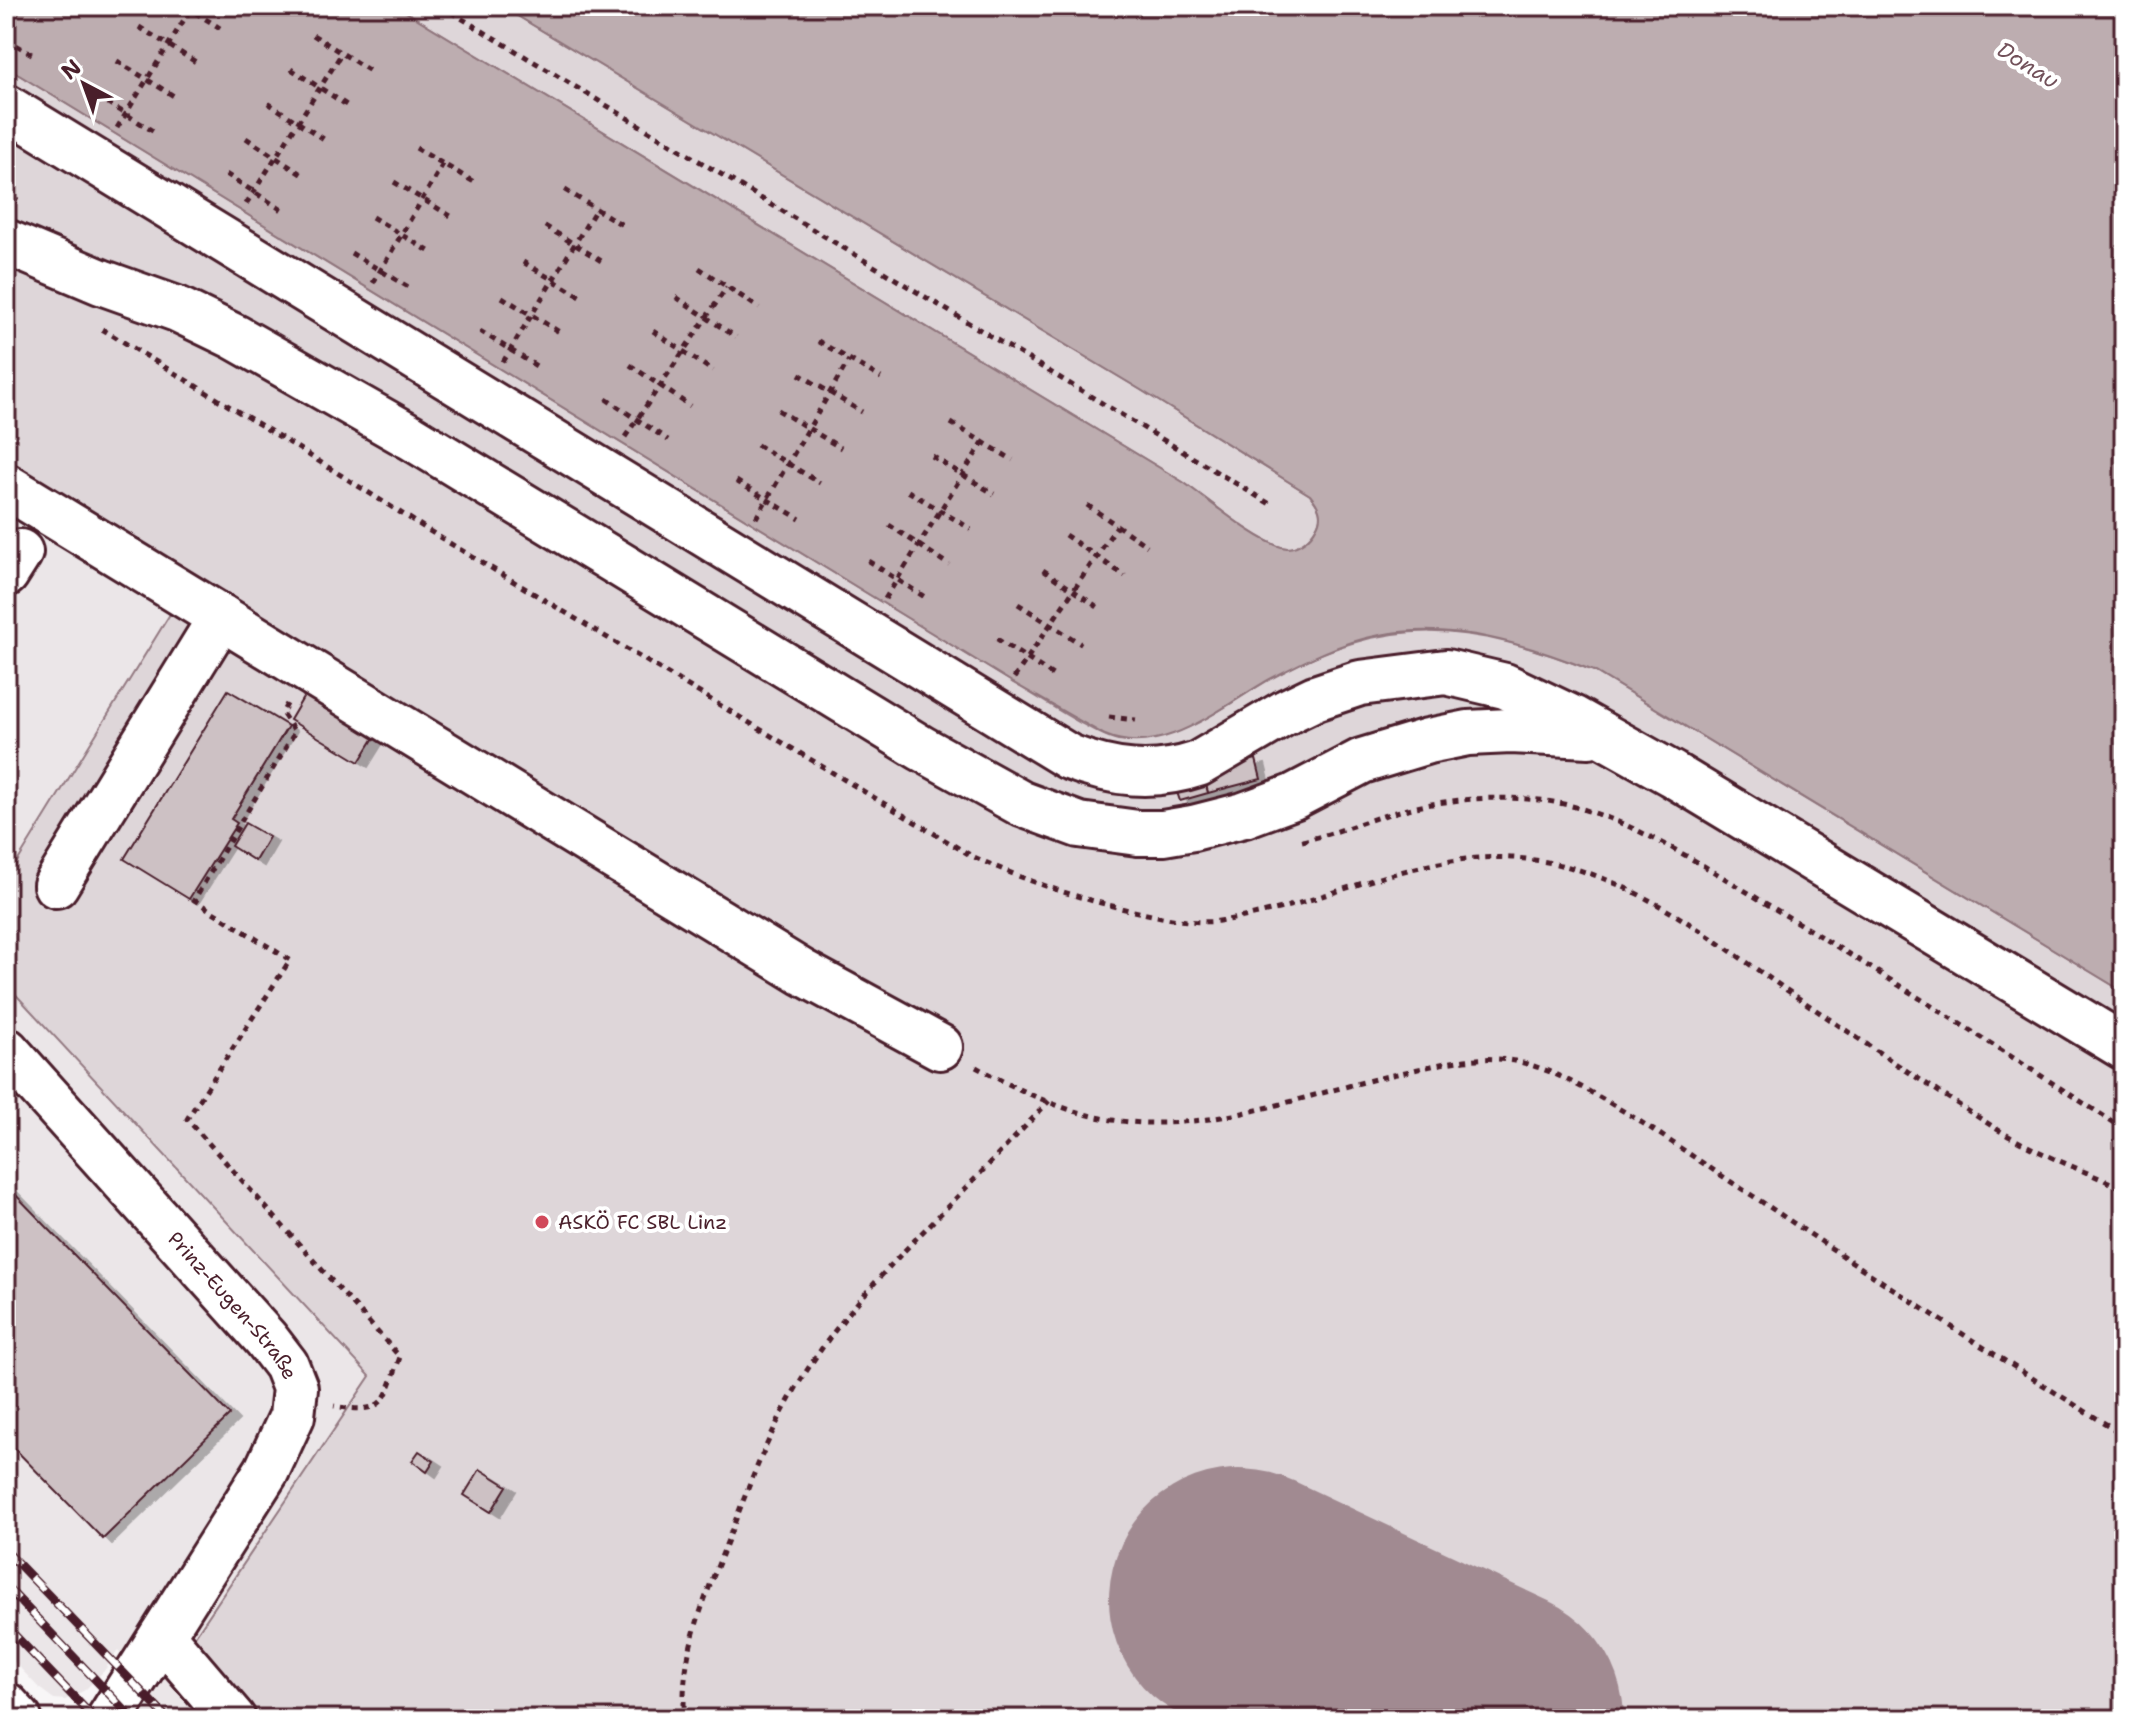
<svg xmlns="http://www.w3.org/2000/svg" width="2130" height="1725" viewBox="0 0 2130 1725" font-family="'Shantell Sans',sans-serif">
<defs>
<filter id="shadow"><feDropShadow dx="9" dy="5" stdDeviation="0" flood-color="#0004"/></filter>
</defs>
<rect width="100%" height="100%" fill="#f8f6f7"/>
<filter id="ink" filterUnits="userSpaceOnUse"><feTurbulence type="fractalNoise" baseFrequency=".0125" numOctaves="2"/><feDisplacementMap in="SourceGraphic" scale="16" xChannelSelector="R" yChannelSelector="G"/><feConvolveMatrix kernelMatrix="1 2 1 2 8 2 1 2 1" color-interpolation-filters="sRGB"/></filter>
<g filter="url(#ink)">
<!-- built -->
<g fill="#ebe6e8">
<polygon points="6,467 191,580 6,880"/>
<polygon points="6,984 370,1376 177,1662 223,1719 137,1719 156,1691 118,1650 104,1671 85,1690 65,1700 54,1699 39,1688 6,1653"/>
</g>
<!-- green -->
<g fill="#ded6d9" stroke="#947a82" stroke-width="2">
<path d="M 396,6 L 501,6 L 1141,390 L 1310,495 C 1319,506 1324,515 1316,528 C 1310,538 1299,548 1287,548 C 1263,547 1205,497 1183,482 Z"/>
<path d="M 6,67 L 1012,682 C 1034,694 1098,737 1118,740 C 1175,747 1223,707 1268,680 C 1388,612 1470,622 1594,671 L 2124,992 L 2124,1719 L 223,1719 L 177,1663 L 370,1376 L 6,984 L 6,880 L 191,580 L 6,464 Z"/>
</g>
<!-- water -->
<path fill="#bdadb0" stroke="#8f747b" stroke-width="2" d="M 6,6 L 396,6 L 1183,482 C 1205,497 1263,547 1287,548 C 1299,548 1311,538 1316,528 C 1324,515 1319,506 1310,495 L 1141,390 L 501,6 L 2124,6 L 2124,992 L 1594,671 C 1526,644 1454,621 1380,635 C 1342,642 1306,660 1272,678 C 1224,704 1163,760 1105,735 L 1012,682 L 6,67 Z"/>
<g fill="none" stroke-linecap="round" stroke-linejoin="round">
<!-- runway -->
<polyline stroke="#a18a91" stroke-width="260" points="1239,1599 1494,1719"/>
</g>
<!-- building -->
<g fill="#cdc1c4" stroke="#4a1f2b" stroke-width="2" filter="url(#shadow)">
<polygon points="310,686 380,728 359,762 290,720"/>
<polygon points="228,690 288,726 231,819 237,823 189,899 124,859"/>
<polygon points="1256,759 1261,779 1208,793 1203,773"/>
<polygon points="1203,774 1208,793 1180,801 1174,783"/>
<polygon points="245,823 269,837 255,861 231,846"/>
<polygon points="6,1185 230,1415 103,1539 6,1440"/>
<polygon points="419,1451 434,1461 427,1472 412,1461"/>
<polygon points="480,1469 507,1486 491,1512 464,1495"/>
</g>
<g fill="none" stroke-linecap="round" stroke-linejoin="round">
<!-- minor casing -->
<g stroke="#4a1f2b" stroke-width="50">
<g id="minor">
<path d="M 6,107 L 1069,757 C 1112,774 1153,779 1198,764 L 1288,711 L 1315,698 L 1360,683 L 1446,672 L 1505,686 L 1572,718 L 1672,774 L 2124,1047"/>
<polyline points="6,242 101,282 177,309 235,337 411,437 921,748 1022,804 1079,825 1138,833 1163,833 1193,828 1244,815 1293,797 1362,761 1428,741 1468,733 1511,731 1589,735"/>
<polyline points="6,486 802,972 940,1047"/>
<polyline points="6,574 20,552"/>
<polyline points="56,885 221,617"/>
<path id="s1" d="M 6,1050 L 266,1339 L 286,1365 L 295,1388 L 292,1416 L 267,1470 L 109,1719"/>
<polyline points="162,1636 233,1719"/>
<polyline points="6,1705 19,1719"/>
</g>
</g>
<!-- path -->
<g stroke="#4a1f2b" stroke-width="5" stroke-dasharray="6 6" stroke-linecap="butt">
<polyline points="185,6 220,28"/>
<polyline points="441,6 1270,504"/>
<polyline points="139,27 199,64"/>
<polyline points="313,35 370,71"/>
<polyline points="6,39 35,56"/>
<polyline points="117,61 177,98"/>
<polyline points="291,69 348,106"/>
<polyline points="97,96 156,133"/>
<polyline points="268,103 327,141"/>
<polyline points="117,128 190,10"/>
<polyline points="246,138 304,176"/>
<polyline points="416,148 474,182"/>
<polyline points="226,174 282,210"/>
<polyline points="394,182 454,218"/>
<polyline points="565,190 624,226"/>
<polyline points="6,194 18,201"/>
<polyline points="246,204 342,53"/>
<polyline points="372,217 432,253"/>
<polyline points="545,226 603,262"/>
<polyline points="351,253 410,288"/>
<polyline points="523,262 583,298"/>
<polyline points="699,268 759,308"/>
<polyline points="373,283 443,164"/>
<polyline points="502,297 561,333"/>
<polyline points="676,297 736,337"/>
<path d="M 102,329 L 285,440 L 436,535 L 970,855 C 1025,881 1079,899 1138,912 C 1164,918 1192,924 1219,921 C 1328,907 1421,844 1534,860 C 1631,873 1713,940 1791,993 C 1857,1038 1924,1083 1992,1126 C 2032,1152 2081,1169 2124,1189"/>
<polyline points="480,331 541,369"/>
<polyline points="653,331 713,371"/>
<polyline points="818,341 881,378"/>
<polyline points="503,362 596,209"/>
<polyline points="630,365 690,406"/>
<polyline points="799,374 862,412"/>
<polyline points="606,399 668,440"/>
<polyline points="778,410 841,448"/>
<polyline points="951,423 1013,460"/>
<polyline points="625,437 727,287"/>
<polyline points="757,445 820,483"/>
<polyline points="932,456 994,494"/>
<polyline points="736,481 800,519"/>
<polyline points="908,491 971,529"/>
<polyline points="1087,505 1147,546"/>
<polyline points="756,518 849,360"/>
<polyline points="889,525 949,565"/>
<polyline points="1065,535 1125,576"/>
<polyline points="868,561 928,599"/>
<polyline points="1043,570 1102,610"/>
<polyline points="885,599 983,442"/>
<polyline points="1018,604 1081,644"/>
<polyline points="997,639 1057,678"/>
<polyline points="1014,678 1117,526"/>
<path d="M 287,704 L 282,713 L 295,732 L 194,900 L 290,960 L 187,1119 L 400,1357 C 384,1402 386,1415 334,1406"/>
<polyline points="1109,717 1136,720"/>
<path d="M 1302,841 C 1330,835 1356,824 1383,816 C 1433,800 1487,795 1539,800 C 1620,808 1716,874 1785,915 C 1899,984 2012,1057 2124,1129"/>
<path d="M 976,1067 C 1009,1085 1045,1103 1081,1113 C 1185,1143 1288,1099 1388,1076 C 1429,1067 1473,1053 1515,1061 C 1549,1068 1578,1085 1608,1102 C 1658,1131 1704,1165 1753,1196 C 1875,1278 1998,1358 2124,1435"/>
<path d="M 685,1719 C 679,1661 701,1607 722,1555 C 744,1499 765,1440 796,1388 C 842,1310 907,1248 969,1185 C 996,1157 1023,1129 1049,1101"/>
</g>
<!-- minor -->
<use href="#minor" stroke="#fff" stroke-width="44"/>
<!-- rail casing -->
<g stroke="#4a1f2b" stroke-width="9">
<g id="rail">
<polyline points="6,1551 168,1719"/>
<polyline points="6,1586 133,1719"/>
<polyline points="6,1626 95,1719"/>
</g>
</g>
<!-- rail -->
<use href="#rail" stroke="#fff" stroke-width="6" stroke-dasharray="18" stroke-linecap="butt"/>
</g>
</g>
<!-- markers -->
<circle fill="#d1495b" stroke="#fff" stroke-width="3" cx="542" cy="1222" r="8"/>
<g text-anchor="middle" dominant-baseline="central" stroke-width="8" stroke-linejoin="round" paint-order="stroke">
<!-- poi labels -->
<g font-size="20" fill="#4a1f2b" stroke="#fff" text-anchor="start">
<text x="558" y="1222">ASKÖ FC SBL Linz</text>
</g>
<!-- street labels -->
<g font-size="20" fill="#4a1f2b" stroke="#fff">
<text stroke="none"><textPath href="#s1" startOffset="342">Prinz-Eugen-Straße</textPath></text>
</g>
<!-- water labels -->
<g font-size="22" font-style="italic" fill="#72515a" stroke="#fff">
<text transform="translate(2028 65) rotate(32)">Donau</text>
</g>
</g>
<!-- margin -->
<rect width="2130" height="1725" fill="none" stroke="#fff" stroke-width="32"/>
<rect x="16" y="16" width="2098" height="1693" fill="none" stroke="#4a1f2b" stroke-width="3" filter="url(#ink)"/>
<!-- north arrow -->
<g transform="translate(84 84) rotate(319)" stroke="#ffffff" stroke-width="6" paint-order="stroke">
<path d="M0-6L14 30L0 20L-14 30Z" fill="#4a1f2b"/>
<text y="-12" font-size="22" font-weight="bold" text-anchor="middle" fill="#4a1f2b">N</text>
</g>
</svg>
